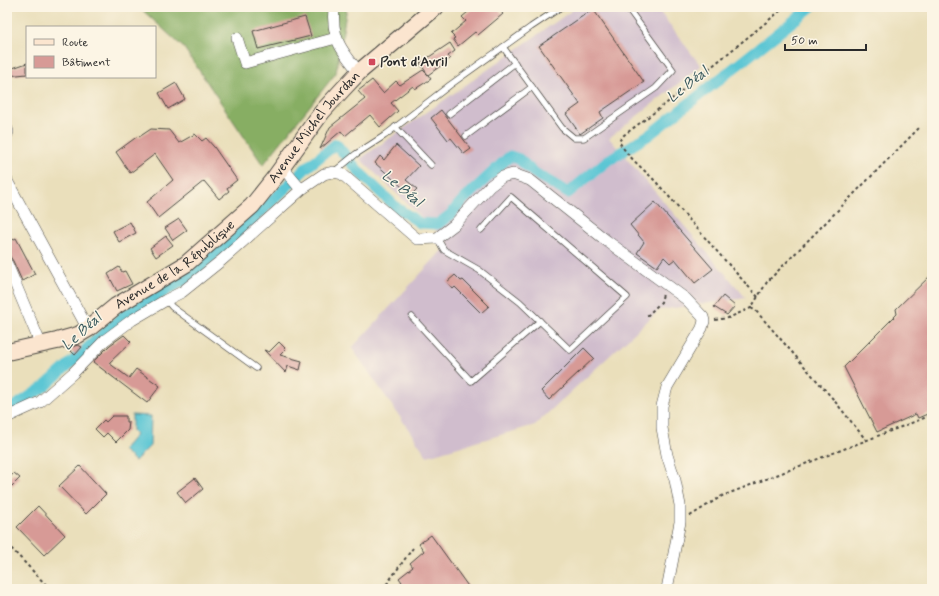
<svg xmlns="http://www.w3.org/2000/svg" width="939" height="596" viewBox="0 0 939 596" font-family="Mynerve,sans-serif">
<rect width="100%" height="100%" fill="#fcf5e5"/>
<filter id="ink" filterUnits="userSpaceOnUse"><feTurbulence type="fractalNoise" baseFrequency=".025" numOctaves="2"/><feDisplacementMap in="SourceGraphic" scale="8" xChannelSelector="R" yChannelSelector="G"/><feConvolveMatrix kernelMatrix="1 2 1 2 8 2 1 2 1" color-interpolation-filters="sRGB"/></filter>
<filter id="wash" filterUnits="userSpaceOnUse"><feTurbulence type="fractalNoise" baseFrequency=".012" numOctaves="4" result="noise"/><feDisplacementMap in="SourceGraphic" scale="16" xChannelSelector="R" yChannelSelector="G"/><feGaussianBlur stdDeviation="0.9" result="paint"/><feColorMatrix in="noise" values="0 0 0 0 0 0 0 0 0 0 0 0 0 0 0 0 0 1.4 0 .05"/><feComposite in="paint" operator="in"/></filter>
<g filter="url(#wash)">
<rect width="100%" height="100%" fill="#eadfbb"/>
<!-- industrial -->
<polygon fill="#d0bdcd" points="577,7 656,7 701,66 609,138 746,298 659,310 535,425 427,456 352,348 449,243 360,159"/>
<!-- forest -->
<polygon fill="#87ae64" stroke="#596c48" points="139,7 347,7 336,73 263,165 184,48"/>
<!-- water -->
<polygon fill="#5bc6d4" stroke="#437880" points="132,415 151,416 150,446 135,461 123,450 136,435 132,431"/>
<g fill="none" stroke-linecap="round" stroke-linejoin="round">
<!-- canal -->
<polyline stroke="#5bc6d4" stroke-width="11" points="7,409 17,405 45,386 124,315 186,279 235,237 306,168 336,144 360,173 397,208 420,223 438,224 450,215 461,202 510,156 519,159 533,172 568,193 607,161 649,135 811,7"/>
</g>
<g id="blocks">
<!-- building -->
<g fill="#d79a96">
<polygon points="474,7 497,7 503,14 478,35 475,32 458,46 453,39 455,38 451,34 466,21 462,17"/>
<polygon points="593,9 644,82 600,112 603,118 580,134 566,114 580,104 539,46"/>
<polygon points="305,17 311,36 258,49 253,31"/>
<polygon points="450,43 455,51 448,56 450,59 428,75 431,79 415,89 413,86 391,103 398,111 380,127 370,115 345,136 341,131 320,149 330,127 365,99 358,91 372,80 383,93 396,81 400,85 423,70 428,75 420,63"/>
<polygon points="27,63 27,74 7,76 7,70"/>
<polygon points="176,83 185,99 168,109 159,93"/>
<polygon points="441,110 471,149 464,154 451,138 448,140 431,118"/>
<polygon points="151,129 169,130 179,143 195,134 202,141 206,138 214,147 237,180 227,188 229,191 219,199 204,181 158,218 147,202 173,180 155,154 130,173 116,152 138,136 139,137"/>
<polygon points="396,145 419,166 406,180 417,189 411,195 375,163 380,156 384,160"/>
<polygon points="655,202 713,269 695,283 675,259 670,263 664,257 657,267 637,253 644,242 630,225"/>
<polygon points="179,219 187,230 173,240 165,228"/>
<polygon points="130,222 136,233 119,242 113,231"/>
<polygon points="166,236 173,245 156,257 150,248"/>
<polygon points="16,238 35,274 22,281 13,261 7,252 7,243"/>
<polygon points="119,267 122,272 125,271 132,284 117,291 108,274"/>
<polygon points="932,274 932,412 918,418 916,414 877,432 844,367 897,314 896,309"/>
<polygon points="455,275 461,281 463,280 489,306 481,313 455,287 453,289 447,282"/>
<polygon points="723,296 735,306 727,315 714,307"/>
<polygon points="124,335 131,342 109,363 129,378 136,369 160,386 147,403 93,362 110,345"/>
<polygon points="279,342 286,349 280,355 302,361 300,370 288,366 286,373 264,350 269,352"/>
<polygon points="78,345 82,347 75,355 68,348"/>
<polygon points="584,348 594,358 549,400 541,391"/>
<polygon points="112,416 126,416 126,422 129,422 128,430 116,442 107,433 103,437 95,429 104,420 106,422"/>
<polygon points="80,466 106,494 86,514 59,486"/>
<polygon points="14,473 20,478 12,486 7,480"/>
<polygon points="195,478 203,489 186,503 177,492"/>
<polygon points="38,506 65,535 44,555 17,527"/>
<polygon points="431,535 470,589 393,589 402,582 399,578 413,567 410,563 424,551 419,544"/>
</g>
</g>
</g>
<g filter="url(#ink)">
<use href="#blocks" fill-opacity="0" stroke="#484641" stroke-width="1"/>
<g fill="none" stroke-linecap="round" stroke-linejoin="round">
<!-- lane casing -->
<g stroke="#484641" stroke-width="7">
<g id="lane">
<polyline points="503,47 562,128 574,138 584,138 656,88 673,70 627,7"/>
<polyline points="449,114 515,63"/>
<polyline points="395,127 431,165"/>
<polyline points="466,136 532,87"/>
<polyline points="334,172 356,154 384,136 450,85 531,27 561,7"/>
<polyline points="437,238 444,250 479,270 520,302 570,350 627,297 511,197 481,230"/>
<polyline points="166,300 172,307 256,368"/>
<polyline points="412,317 471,381 540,321"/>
</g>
</g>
<!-- street casing -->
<g stroke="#484641" stroke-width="12">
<g id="street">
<path d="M 334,7 C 331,38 341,50 359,72"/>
<polyline points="237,38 245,63 336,38"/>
<polyline points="7,129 8,132 7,134"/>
<polyline points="282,167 298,186 302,189"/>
<polyline points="7,181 88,329"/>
<polyline points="7,264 41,345"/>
<polyline points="7,417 40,402 73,373 105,340 132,320 166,300 182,292 222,260 302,189 324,174 333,172 342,174 417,239 437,238 454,225 490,186 502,177 513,174 530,180 607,241 686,299 703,317 704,321 702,328 667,387 662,406 662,428 667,455 675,480 680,505 680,522 667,589"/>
</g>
</g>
<!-- secondary casing -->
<g stroke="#484641" stroke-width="18">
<g id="secondary">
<path id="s1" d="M 7,352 L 57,341 L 78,335 L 88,329 L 116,306 L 186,264 L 252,206 L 275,177 L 322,112 L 343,89 L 359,72 L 436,7"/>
</g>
</g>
<!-- path -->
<g stroke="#484641" stroke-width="2" stroke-dasharray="3 3" stroke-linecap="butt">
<path d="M 758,297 C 723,259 690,220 656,182 C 644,169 627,157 619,141 L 624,135 L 668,102 L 785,7"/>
<polyline points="751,308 756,311 833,399 866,440"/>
<polyline points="647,316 661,302 663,294"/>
<polyline points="715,320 728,318 751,308 767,282 919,128"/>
<polyline points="690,516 722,496 932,415"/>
<polyline points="7,544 50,589"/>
<polyline points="383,589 413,548"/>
</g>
<!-- lane -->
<use href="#lane" stroke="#fff" stroke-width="5.5"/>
<!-- street -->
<use href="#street" stroke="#fff" stroke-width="11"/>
<!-- secondary -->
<use href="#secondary" stroke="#fbe5cf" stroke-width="16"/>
</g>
</g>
<!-- markers -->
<rect fill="#d1495b" stroke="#fcf5e5" stroke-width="1.5" x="368" y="58" width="8" height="8" rx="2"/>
<g text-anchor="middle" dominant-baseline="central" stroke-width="3" stroke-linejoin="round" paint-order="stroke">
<!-- poi labels -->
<g font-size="14" font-weight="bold" fill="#2b2b2b" stroke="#fcf5e5" text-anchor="start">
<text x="380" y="62">Pont d'Avril</text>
</g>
<!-- street labels -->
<g font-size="14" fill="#2b2b2b" stroke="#fcf5e5">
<text stroke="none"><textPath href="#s1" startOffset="391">Avenue Michel Jourdan</textPath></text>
<text stroke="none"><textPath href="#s1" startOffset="193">Avenue de la République</textPath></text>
</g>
<!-- water labels -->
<g font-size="15" font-style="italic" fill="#395a5e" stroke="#fcf5e5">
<text transform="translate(688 85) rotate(-38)">Le Béal</text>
<text transform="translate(402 189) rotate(40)">Le Béal</text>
<text transform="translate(82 332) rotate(-42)">Le Béal</text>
</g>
</g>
<!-- margin -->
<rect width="939" height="596" fill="none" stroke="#fcf5e5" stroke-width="24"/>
<!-- legend -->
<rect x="26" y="26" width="130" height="52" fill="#fcf5e5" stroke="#a8a49b"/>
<rect x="34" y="39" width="20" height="6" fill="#fbe5cf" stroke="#a8a49b"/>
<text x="62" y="46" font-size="12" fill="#2b2b2b">Route</text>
<rect x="34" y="56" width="20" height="12" fill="#d79a96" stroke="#a8a49b"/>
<text x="62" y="66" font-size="12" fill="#2b2b2b">Bâtiment</text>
<!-- scale -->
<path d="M785 44v6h81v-6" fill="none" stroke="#2b2b2b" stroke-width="2"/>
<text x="791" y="44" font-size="12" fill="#2b2b2b" stroke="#fcf5e5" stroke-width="3" paint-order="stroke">50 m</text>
</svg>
